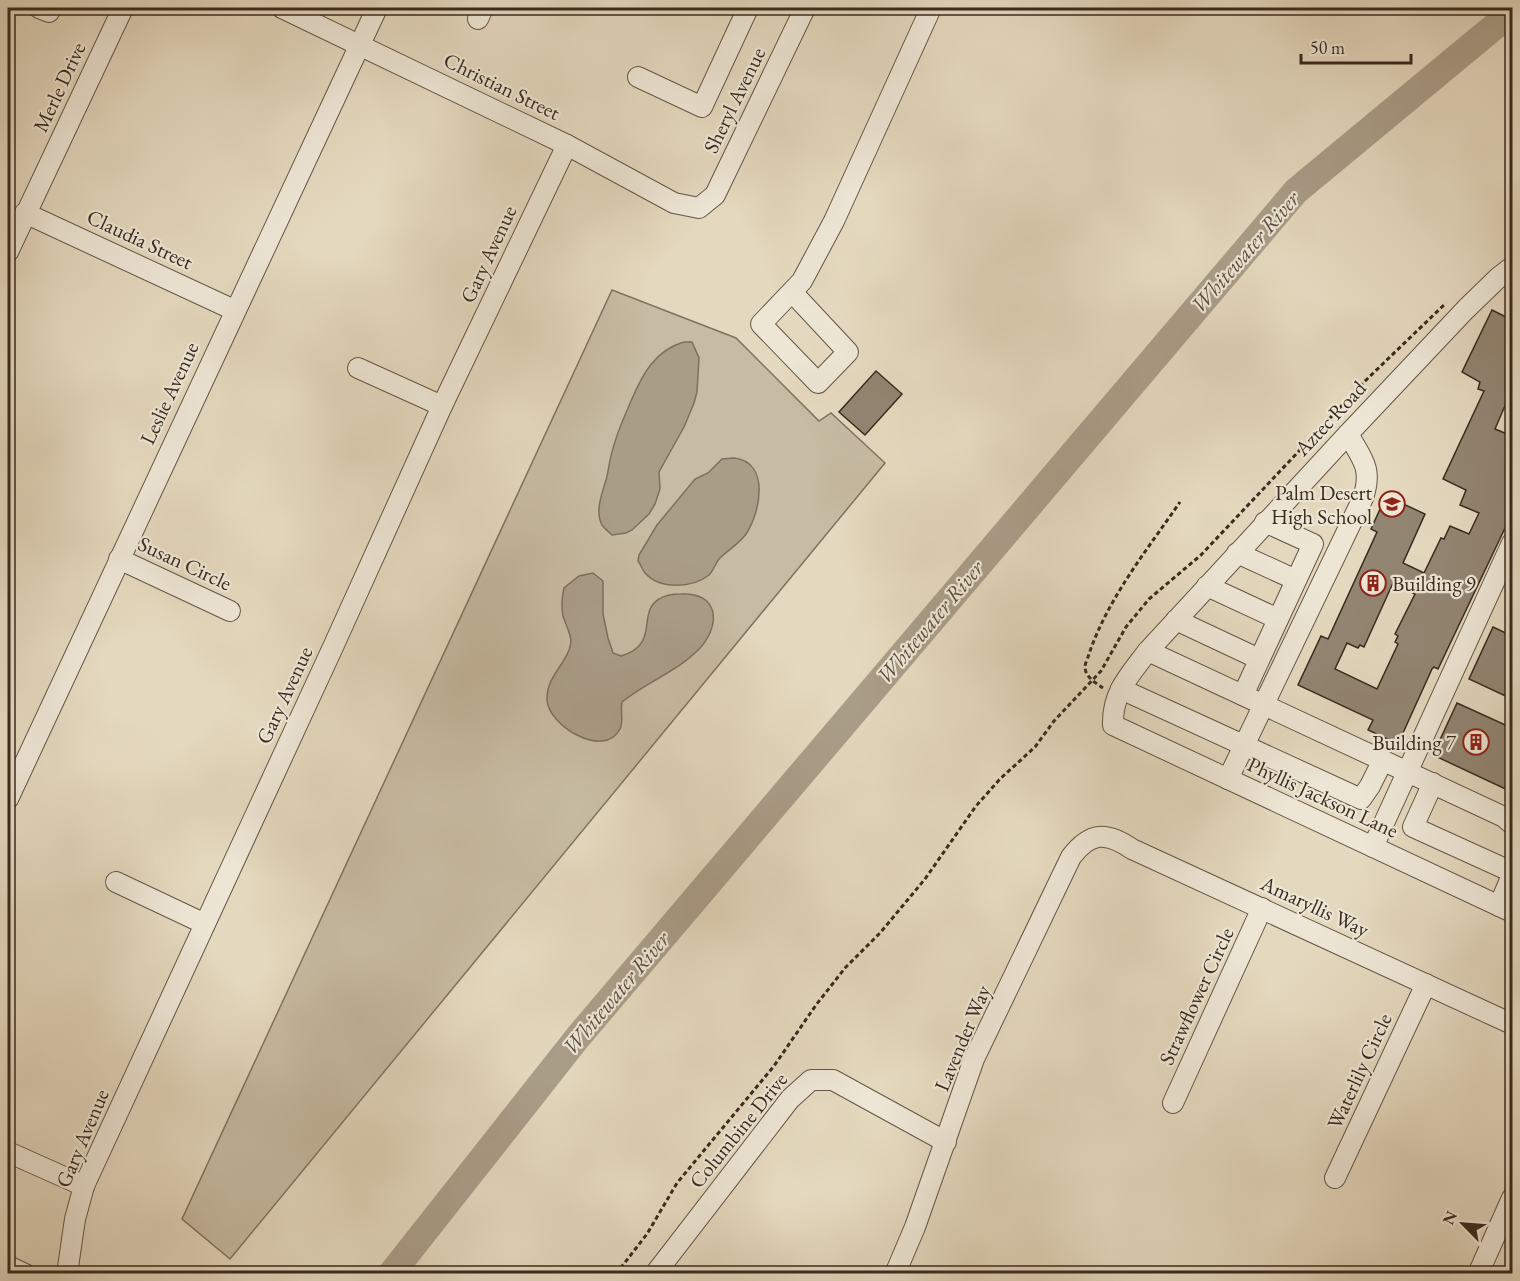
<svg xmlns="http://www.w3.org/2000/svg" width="1520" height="1281" viewBox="0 0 1520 1281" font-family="'EB Garamond',serif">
<rect width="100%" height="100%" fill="#e4d8be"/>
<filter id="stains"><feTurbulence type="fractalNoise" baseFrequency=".00333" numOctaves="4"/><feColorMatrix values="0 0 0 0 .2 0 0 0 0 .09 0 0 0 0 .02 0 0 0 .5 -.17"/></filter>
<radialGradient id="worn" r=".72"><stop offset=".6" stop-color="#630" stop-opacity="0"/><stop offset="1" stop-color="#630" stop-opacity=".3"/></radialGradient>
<!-- green -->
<polygon fill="#c7bba3" stroke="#807361" stroke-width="1.5" points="612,290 736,338 819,421 831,413 885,463 230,1259 182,1219"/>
<!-- water -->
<g fill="#aa9d88" stroke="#7d6f5e" stroke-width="1.5">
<path d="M 684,342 L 692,342 L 699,358 L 697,392 L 694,403 L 684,427 L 659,472 L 660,489 L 655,504 L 649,514 L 632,530 L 626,533 L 612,535 C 609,532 604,528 602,525 C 593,508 606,486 608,471 C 612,445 621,424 631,401 C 642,375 655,350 684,342 Z"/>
<path d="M 734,458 C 770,462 761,511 746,534 C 739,544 728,550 719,559 C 715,564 714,570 709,575 C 693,588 660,590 645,573 C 642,569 641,565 638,561 L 639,555 L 657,525 L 695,479 L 708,473 L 722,459 Z"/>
<path d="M 593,573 L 603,581 L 603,614 L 608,638 L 613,653 L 621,656 C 661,644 636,613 659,599 C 665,595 674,594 681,594 C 717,592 722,622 701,647 C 679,671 646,682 622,702 C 620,711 624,721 620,729 C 604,760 548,725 547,700 C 546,675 568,664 571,642 C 571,634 565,623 563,616 C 561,606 562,597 564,588 L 579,576 Z"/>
</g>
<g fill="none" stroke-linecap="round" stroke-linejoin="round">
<!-- river -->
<polyline stroke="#aa9d88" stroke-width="27" points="391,1274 578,1037 1296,191 1512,12"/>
</g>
<!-- building -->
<g fill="#928572" stroke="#392b1f" stroke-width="1.5" fill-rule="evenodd">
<path d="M 1492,310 L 1512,320 L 1512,404 L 1507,401 L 1495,429 L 1512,436 L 1512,529 L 1506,526 L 1438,669 L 1434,667 L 1432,669 L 1398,744 L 1368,730 L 1373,720 L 1298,685 L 1321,636 L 1328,639 L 1377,532 L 1371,529 L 1386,496 L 1425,514 L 1403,563 L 1424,573 L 1441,538 L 1444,539 L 1450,526 L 1469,534 L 1479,513 L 1460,505 L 1466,490 L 1443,479 L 1484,391 L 1478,389 L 1480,382 L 1462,372 ZM 1393,583 L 1415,594 L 1395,634 L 1398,636 L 1395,642 L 1398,644 L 1377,689 L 1335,669 L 1347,643 L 1358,648 L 1360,645 L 1364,647 Z"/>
<polygon points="876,371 902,394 865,435 839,412"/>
<polygon points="1493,627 1512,636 1512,699 1469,679"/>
<polygon points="1457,703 1512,728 1512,792 1433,755"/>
</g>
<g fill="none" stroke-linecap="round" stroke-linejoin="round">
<!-- minor casing -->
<g stroke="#645647" stroke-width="22">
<g id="minor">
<polyline points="39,8 49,12 51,8"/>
<polyline points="282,8 567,145 674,203 699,208 715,195 805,8"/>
<polyline points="478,19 483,8"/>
<polyline points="638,77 702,107 748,8"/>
<polyline points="25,213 234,310"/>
<polyline points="8,252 123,8"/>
<path d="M 1512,267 L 1499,277 L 1466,309 L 1348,434 L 1147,652 C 1129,676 1112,693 1113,725 L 1512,912"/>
<polyline points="792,292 848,352 818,383 761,324 802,281 834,221 931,8"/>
<polyline points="358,368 442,406"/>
<polyline points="1237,553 1296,580"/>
<polyline points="119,559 230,611"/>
<polyline points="1207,586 1278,619"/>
<polyline points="1176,620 1259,659"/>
<polyline points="1148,651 1504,817 1512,824"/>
<polyline points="1121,689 1361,799 1370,786 1383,760"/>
<polyline points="1243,695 1313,544 1265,522"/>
<path d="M 1228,779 L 1363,498 C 1373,468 1362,459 1348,434"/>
<polyline points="1433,783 1413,827 1512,872"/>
<polyline points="8,799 377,8"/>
<polyline points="1373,847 1512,543"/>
<polyline points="116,882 205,924"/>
<polyline points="1499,906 1512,875"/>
<polyline points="1173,1103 1262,908"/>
<polyline points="8,1152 84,1186"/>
<polyline points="1335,1178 1426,984"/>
<polyline points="8,1266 25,1274"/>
<polyline points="67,1274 75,1219 84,1186 333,647 442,406 567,145"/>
<polyline points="655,1274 790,1099 811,1080 833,1080 946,1142"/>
<path d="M 895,1274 L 915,1227 L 974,1059 L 1071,857 C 1090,832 1106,831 1132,849 L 1512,1024"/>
<polyline points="1478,1274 1512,1198"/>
</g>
</g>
<!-- path -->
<g stroke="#392b1f" stroke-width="3" stroke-dasharray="4.5 3" stroke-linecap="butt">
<path d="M 1103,688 C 1096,683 1085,677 1085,667 C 1085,663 1088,658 1089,654 C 1108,598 1147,550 1180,502"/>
<polyline points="616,1274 647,1234 677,1183 774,1066 816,1005 845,968 880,933 925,879 976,806 1000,779 1035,747 1054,721 1101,671 1126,627 1149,599 1201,555 1364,382 1446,303"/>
</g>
<!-- minor -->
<use href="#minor" stroke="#ede6d5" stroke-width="20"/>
</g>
<!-- icons -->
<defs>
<g id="school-ring" transform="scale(1.35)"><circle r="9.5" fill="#ede6d5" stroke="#8f2418" stroke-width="1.5"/><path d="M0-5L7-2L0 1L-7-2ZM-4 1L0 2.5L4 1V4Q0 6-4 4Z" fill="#8f2418"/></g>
<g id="building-ring" transform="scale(1.35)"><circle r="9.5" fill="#ede6d5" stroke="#8f2418" stroke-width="1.5"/><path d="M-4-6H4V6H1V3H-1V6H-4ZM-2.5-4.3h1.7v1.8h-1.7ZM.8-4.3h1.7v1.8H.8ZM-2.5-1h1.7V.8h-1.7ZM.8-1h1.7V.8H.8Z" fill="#8f2418"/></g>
</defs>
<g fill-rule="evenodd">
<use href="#school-ring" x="1392" y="504"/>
<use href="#building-ring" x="1373" y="583"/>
<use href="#building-ring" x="1476" y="742"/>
</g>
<g text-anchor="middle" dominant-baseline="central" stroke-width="4.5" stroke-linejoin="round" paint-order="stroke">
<!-- street labels -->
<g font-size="21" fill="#392b1f" stroke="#ede6d5">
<text transform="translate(502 86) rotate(26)">Christian Street</text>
<text transform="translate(59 87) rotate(-65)">Merle Drive</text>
<text transform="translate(734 100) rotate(-64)">Sheryl Avenue</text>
<text transform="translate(140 239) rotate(25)">Claudia Street</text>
<text transform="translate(488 254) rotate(-65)">Gary Avenue</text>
<text transform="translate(169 393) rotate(-65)">Leslie Avenue</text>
<text transform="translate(1330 418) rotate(-47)">Aztec Road</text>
<text transform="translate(185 563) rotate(25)">Susan Circle</text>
<text transform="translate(284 695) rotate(-65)">Gary Avenue</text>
<text transform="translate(1323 797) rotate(25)">Phyllis Jackson Lane</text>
<text transform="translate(1315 906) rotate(25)">Amaryllis Way</text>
<text transform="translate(1196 996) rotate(-65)">Strawflower Circle</text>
<text transform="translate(962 1038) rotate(-67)">Lavender Way</text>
<text transform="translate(1359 1071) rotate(-65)">Waterlily Circle</text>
<text transform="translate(738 1130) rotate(-51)">Columbine Drive</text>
<text transform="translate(82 1138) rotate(-67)">Gary Avenue</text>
</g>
<!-- poi labels -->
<g font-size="21" fill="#392b1f" stroke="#ede6d5" text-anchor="end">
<text x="1372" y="492">Palm Desert<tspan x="1372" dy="24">High School</tspan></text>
<text x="1392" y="583" text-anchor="start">Building 9</text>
<text x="1456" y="742">Building 7</text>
</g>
<!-- water labels -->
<g font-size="22" font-style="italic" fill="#5b4d3e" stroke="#ede6d5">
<text transform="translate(1245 252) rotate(-49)">Whitewater River</text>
<text transform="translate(930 622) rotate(-50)">Whitewater River</text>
<text transform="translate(616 993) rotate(-50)">Whitewater River</text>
</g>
</g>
<!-- margin -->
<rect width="1520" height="1281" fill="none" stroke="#e4d8be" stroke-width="30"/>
<rect x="9" y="9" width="1502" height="1263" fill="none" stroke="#392b1f" stroke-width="3"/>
<rect x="15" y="15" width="1490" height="1251" fill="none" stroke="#392b1f" stroke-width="1.5"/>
<!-- north arrow -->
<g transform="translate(1463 1224) rotate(295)" stroke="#ede6d5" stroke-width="4.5" paint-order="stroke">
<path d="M0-4.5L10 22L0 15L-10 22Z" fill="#392b1f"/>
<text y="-9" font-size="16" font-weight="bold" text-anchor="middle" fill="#392b1f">N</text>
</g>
<!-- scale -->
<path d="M1301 54v9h110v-9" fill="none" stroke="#392b1f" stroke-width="3"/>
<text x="1310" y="54" font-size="18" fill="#392b1f" stroke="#ede6d5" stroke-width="4.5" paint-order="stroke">50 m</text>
<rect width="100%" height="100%" filter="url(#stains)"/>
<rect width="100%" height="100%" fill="url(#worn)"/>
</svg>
